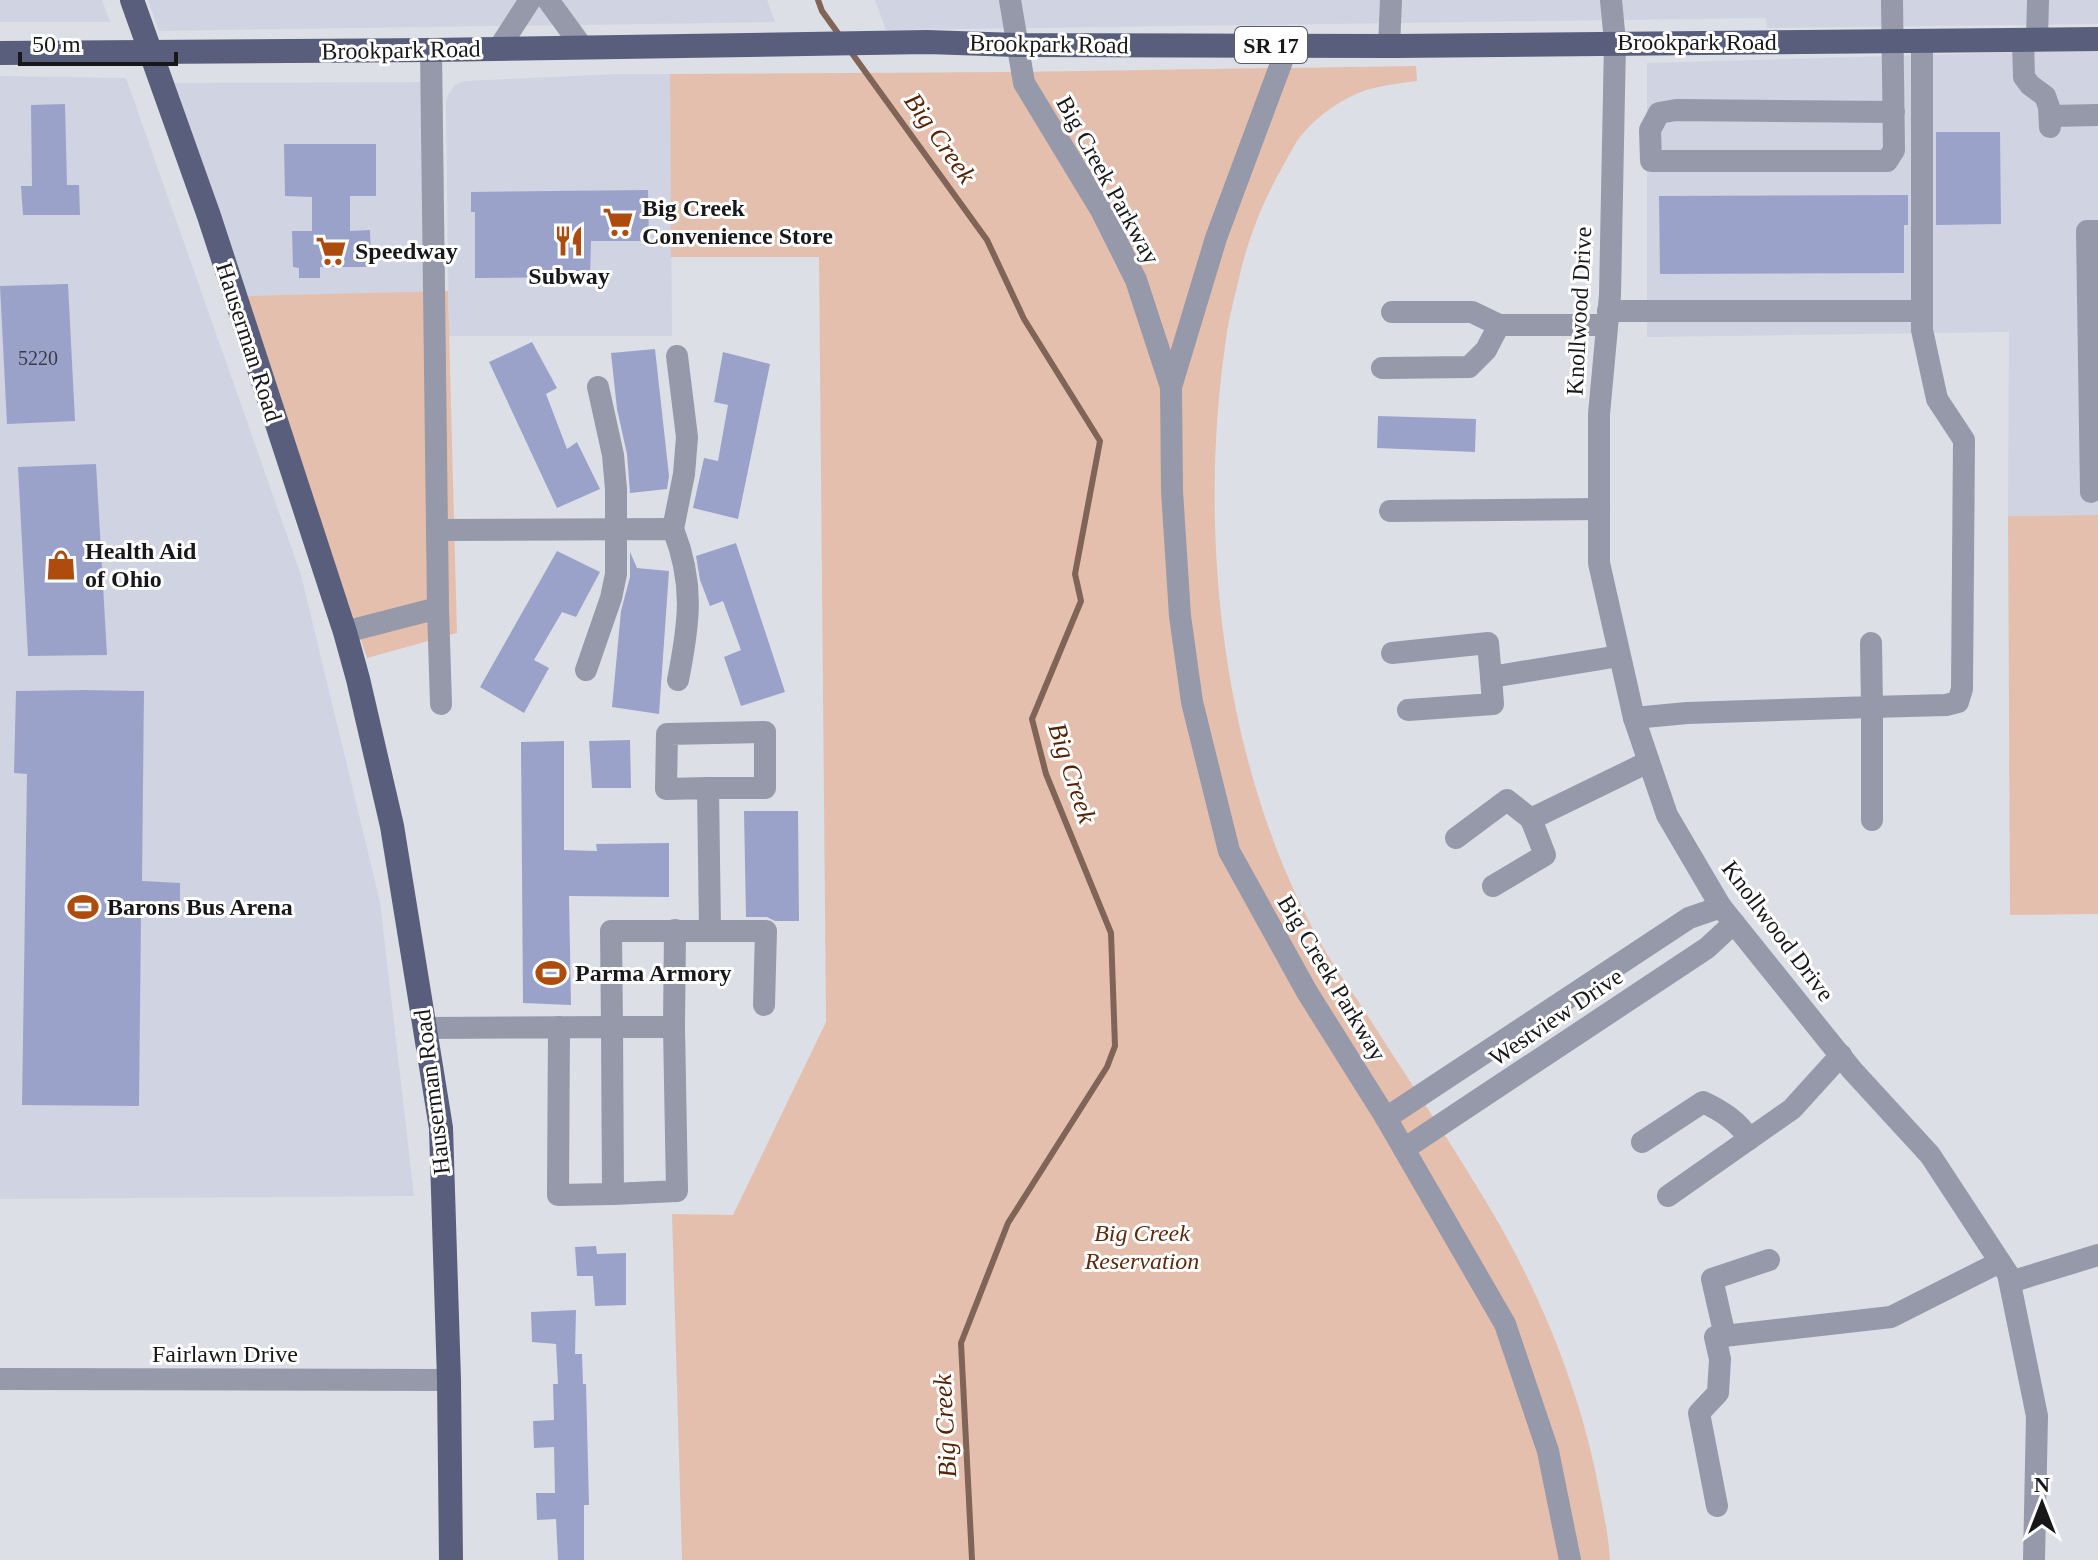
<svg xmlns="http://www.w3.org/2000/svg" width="2098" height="1560" viewBox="0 0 2098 1560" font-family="'Times New Roman',serif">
<rect width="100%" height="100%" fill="#dddfe6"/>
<!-- built -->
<g fill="#d0d3e1">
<polygon points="0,0 102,0 110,22 0,22"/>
<polygon points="148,0 767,0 775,22 159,31"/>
<polygon points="875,0 2098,0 2098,24 1767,28 1766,18 886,30"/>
<polygon points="2098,50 2098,515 2008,516 2009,332 1647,337 1647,63"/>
<polygon points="618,74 670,74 672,336 449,336 446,102 448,95 455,85 464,81"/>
<polygon points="0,76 126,78 301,575 380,902 414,1196 0,1199"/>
<polygon points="423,82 423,293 244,296 175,83"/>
</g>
<!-- green -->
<g fill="#e5bfad">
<path d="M 1416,66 L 1417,81 C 1394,84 1372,86 1352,96 C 1333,105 1313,120 1300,137 C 1293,146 1289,156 1283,166 C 1264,199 1249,236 1240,274 C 1235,296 1229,317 1226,339 C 1197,534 1222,766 1319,940 C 1332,964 1349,987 1364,1010 C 1407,1078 1453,1145 1494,1215 C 1544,1301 1582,1396 1600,1494 C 1604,1516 1609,1538 1610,1560 L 682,1560 L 672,1214 L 733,1215 L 826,1022 L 819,257 L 671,257 L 670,74 L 1008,72 Z"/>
<polygon points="448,291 457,633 367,658 244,296"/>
<polygon points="2098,515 2098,914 2010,915 2008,516"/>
</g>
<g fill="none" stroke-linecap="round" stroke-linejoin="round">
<!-- stream -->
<g stroke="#806458" stroke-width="6">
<polyline points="818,0 822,11 840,36"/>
<polyline points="851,52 987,240 1024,319 1100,441 1075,574 1081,601 1032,719 1046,774 1111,933 1115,1046 1107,1067 1008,1223 961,1343 972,1560"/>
</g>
</g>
<!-- building -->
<g fill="#9ba2c9">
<polygon points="65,104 67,185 79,185 80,215 23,215 21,186 32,186 31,105"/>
<polygon points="1936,132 2000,132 2001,224 1936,225"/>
<polygon points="284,144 376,144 376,196 350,196 350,231 370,230 371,267 320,267 320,278 299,278 299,268 293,267 292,231 312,231 312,197 285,196"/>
<polygon points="648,190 649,241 591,241 590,277 475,278 475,212 471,212 471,192"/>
<polygon points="1908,195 1908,225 1904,225 1904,273 1660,274 1659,196"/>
<polygon points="68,284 75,421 7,424 0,286"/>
<polygon points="532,342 557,388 546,394 567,449 577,442 600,489 557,508 489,362"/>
<polygon points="655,349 669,476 667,489 630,493 627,454 617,409 611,353"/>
<polygon points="723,352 770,364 738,519 693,508 704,458 718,461 728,405 714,402"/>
<polygon points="1378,416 1476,419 1475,452 1377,448"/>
<polygon points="96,464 107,655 28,656 18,467"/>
<polygon points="736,543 785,692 741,706 724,657 741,650 723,601 710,606 700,580 696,556"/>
<polygon points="557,551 600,572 576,617 562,612 534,660 549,668 524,713 480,687"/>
<polygon points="630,552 637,568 669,571 659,714 612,707 621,611 630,577"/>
<polygon points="85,690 144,691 142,881 180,883 180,915 141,915 139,1106 22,1105 27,774 14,773 16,691"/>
<polygon points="630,740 631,788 592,788 589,741"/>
<polygon points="564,741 564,850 597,851 596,844 669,843 669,897 569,896 571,1005 523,1003 521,742"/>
<polygon points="744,811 798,811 799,921 775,921 767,917 746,917"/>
<polygon points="596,1246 597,1254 626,1253 626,1305 595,1306 593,1276 577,1276 575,1247"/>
<polygon points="576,1310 575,1354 582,1354 583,1384 586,1384 589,1505 584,1505 584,1560 558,1560 556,1519 537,1520 536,1493 555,1493 554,1447 534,1448 533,1421 554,1420 553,1384 558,1384 556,1344 532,1342 531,1312"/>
</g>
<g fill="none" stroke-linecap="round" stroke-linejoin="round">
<!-- minor -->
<g stroke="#9599aa" stroke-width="22">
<polyline points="548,0 583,48"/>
<polyline points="1010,0 1024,83 1101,210 1136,280 1171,387 1172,491 1180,616 1192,702 1229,851 1307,992 1386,1118 1505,1324 1548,1451 1570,1560"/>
<polyline points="1611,0 1615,42 1610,295 1599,414 1599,563 1634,718 1667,815 1721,907 1852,1070 1930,1155 2008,1274 2037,1416 2034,1560"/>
<polyline points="1892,0 1894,150 1887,161 1651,161 1650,130 1659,113 1676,110 1894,112"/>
<polyline points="2037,39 2038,0"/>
<polyline points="2023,40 2024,77 2030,85 2045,96 2049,107 2050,127"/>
<polyline points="1389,46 1391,0"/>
<polyline points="499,48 530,0"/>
<polyline points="2050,116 2098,115"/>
<polyline points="1608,311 1922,311"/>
<polyline points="1392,312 1472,312 1499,325 1607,325"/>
<polyline points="1382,368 1469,367 1486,350 1499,325"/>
<polyline points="1171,387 1216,238 1288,45"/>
<polyline points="2091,492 2087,231 2098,231"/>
<polyline points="1390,511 1599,509"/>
<polyline points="673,529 684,474 687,437 677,356"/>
<path d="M 437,530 L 673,529 C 695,584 689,624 678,680"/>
<polyline points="438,608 441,704"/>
<polyline points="345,632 438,608 431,50"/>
<polyline points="1392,653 1488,643 1491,677 1619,656"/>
<polyline points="586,670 611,598 616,574 616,489 613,455 598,387"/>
<polyline points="1408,710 1493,704 1491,677"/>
<polyline points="1634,718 1687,713 1872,707 1871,643"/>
<polyline points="708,788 666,789 667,734 765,732 765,788 708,788 710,930"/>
<polyline points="1872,820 1872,707 1946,705 1958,702 1962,689 1964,440 1937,399 1922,330 1922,40"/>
<polyline points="1456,838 1507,800 1531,819"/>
<polyline points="1493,886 1545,855 1531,819 1648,762"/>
<polyline points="674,1027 675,930"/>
<polyline points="426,1028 612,1027 613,1194 558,1195 559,1027"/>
<polyline points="1386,1118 1689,918 1721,907"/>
<path d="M 1642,1142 L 1703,1102 C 1722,1111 1738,1121 1749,1139"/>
<polyline points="1404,1149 1707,948 1734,923"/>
<polyline points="613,1194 677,1191 674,1027 612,1027 611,931 766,931 764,1005"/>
<polyline points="1668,1196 1792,1109 1841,1055"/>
<polyline points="2010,1282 2098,1255"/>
<polyline points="1725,1336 1712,1279 1769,1260"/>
<polyline points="0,1379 449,1380"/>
<polyline points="1717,1506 1699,1413 1718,1393 1720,1359 1715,1337 1891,1317 2000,1262"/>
</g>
<!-- major -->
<g stroke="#595e7c" stroke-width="24">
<polyline points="132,0 209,216 345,632 358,679 392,826 441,1128 449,1380 451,1560"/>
<polyline points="0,53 431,50 927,42 1017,45 1396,46 2098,39"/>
</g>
</g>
<!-- icons -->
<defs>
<g id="supermarket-bare" transform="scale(2.4)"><path d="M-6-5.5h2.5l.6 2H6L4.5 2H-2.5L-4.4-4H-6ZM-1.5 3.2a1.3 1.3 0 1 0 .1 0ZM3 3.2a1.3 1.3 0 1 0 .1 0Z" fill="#ae4c0d" stroke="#fff" stroke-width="2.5" paint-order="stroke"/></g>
<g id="restaurant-bare" transform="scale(2.4)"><path d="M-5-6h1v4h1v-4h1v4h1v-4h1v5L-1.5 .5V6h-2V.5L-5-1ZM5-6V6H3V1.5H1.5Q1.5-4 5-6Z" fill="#ae4c0d" stroke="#fff" stroke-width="2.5" paint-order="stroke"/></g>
<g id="shop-bare" transform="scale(2.4)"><path d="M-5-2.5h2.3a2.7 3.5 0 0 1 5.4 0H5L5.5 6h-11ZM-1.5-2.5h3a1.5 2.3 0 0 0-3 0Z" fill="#ae4c0d" stroke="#fff" stroke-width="2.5" paint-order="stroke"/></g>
<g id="stadium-bare" transform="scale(2.4)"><path d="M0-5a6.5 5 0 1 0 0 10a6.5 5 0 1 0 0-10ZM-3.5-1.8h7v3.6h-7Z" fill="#ae4c0d" stroke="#fff" stroke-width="2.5" paint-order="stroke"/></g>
</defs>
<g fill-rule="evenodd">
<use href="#supermarket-bare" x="618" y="222"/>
<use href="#restaurant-bare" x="569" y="241"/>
<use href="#supermarket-bare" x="331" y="251"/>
<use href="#shop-bare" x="61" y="565"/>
<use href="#stadium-bare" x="83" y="907"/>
<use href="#stadium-bare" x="551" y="973"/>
</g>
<g text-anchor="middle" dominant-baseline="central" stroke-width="6" stroke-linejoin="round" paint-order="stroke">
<!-- number labels -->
<g font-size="20" fill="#393a46">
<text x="38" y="358">5220</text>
</g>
<!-- shield labels -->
<rect fill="#fff" stroke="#5d5d5f" stroke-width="2" x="1235" y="27" width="72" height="36" rx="6"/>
<g font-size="22" font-weight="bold" fill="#18181b">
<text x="1271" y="45">SR 17</text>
</g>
<!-- street labels -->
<g font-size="24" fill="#18181b" stroke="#fff">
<text x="1697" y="42">Brookpark Road</text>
<text transform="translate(1049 44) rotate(1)">Brookpark Road</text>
<text transform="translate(401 50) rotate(-1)">Brookpark Road</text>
<text transform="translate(1108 180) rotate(61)">Big Creek Parkway</text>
<text transform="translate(1579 311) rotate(-87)">Knollwood Drive</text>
<text transform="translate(249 342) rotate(72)">Hauserman Road</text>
<text transform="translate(1778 931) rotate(53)">Knollwood Drive</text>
<text transform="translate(1332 978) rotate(59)">Big Creek Parkway</text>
<text transform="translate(1556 1017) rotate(-34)">Westview Drive</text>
<text transform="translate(432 1092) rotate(-97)">Hauserman Road</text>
<text x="225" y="1354">Fairlawn Drive</text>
</g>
<!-- poi labels -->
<g font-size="24" font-weight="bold" fill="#18181b" stroke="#fff" text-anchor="start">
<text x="642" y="208">Big Creek<tspan x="642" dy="28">Convenience Store</tspan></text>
<text x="355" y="251">Speedway</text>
<text x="569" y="276" text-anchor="middle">Subway</text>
<text x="85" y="551">Health Aid<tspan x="85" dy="28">of Ohio</tspan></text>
<text x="107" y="907">Barons Bus Arena</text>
<text x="575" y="973">Parma Armory</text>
</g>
<!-- park labels -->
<g font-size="24" font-style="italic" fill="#5f2a0c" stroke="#fff">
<text x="1142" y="1233">Big Creek<tspan x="1142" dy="28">Reservation</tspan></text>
</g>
<!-- water labels -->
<g font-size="26" font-style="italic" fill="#572304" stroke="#fff">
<text transform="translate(940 138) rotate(55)">Big Creek</text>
<text transform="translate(1072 773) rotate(72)">Big Creek</text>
<text transform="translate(945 1426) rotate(-93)">Big Creek</text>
</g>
</g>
<!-- north arrow -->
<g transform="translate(2042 1504)" stroke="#ffffff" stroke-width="6" paint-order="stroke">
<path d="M0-6L14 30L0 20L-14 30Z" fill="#18181b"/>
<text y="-12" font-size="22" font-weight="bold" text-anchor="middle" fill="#18181b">N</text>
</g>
<!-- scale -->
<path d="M20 52v12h156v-12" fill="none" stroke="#18181b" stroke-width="4"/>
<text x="32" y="52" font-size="24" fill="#18181b" stroke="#ffffff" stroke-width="6" paint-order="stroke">50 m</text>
</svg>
